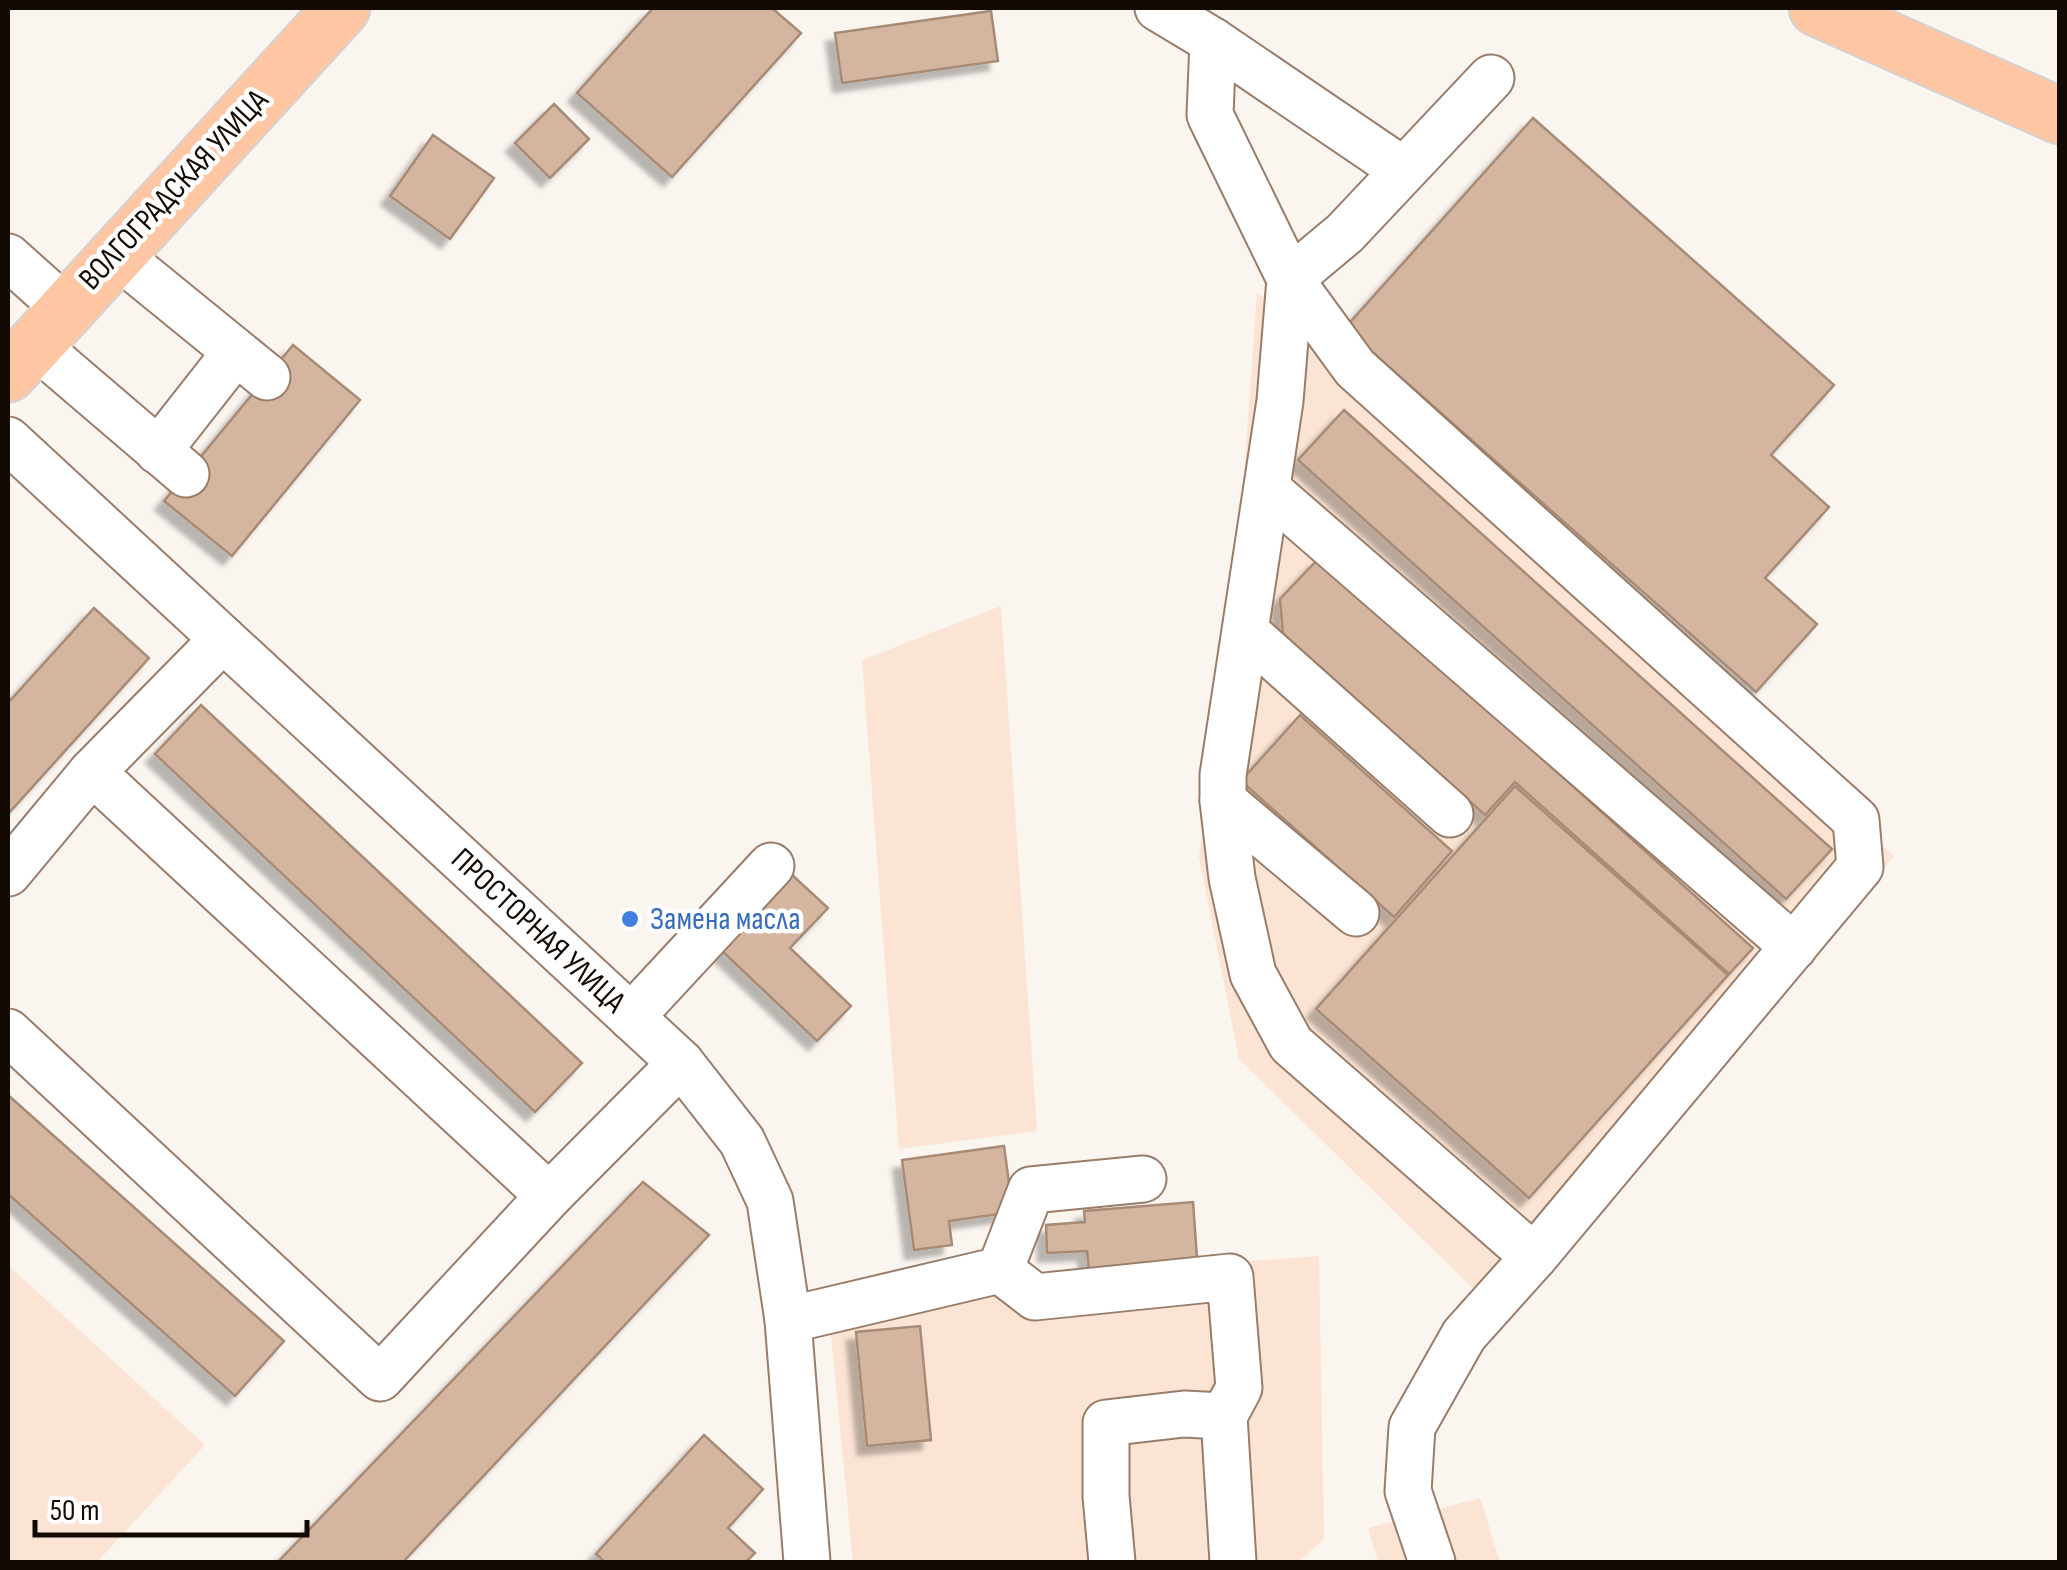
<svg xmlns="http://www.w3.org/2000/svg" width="2067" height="1570" viewBox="0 0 2067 1570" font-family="'Sofia Sans Condensed',sans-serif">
<defs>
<filter id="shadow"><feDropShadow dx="-9" dy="9" stdDeviation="2.5" flood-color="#0004"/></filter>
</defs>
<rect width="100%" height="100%" fill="#fbf5f0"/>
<!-- built -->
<g fill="#fbe4d4">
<polygon points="1257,292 1894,856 1503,1318 1239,1059 1199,857 1241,517"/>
<polygon points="1001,606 1037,1131 899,1149 862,660"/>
<polygon points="1319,1256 1324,1539 1298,1562 853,1562 830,1324 966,1283"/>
<polygon points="8,1265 205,1445 97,1562 8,1562"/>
<polygon points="1480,1498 1500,1562 1378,1562 1368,1528"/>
</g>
<!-- building -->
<g fill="#d4b6a0" stroke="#a78b76" stroke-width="2.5" filter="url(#shadow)">
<polygon points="653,8 772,8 801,33 672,177 577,93"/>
<polygon points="991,11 998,61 842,83 835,33"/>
<polygon points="554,104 589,139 550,178 515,143"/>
<polygon points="1533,118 1834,385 1771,455 1829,507 1765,578 1817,624 1756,692 1345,328"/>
<polygon points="433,135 494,178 450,239 390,196"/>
<polygon points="293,345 360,400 232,556 164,501"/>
<polygon points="1344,410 1832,849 1786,899 1298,460"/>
<polygon points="1319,558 1753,948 1729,974 1515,782 1485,815 1283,634 1280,599"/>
<polygon points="94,608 149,658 8,814 8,703"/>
<polygon points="201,705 582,1063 535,1112 155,754"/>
<polygon points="1300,715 1452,851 1394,917 1241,781"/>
<polygon points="1515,786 1728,975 1529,1198 1316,1009"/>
<polygon points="790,873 828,908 790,948 851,1006 817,1041 719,948"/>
<polygon points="8,1095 284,1341 235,1396 8,1194"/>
<polygon points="1004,1146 1013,1212 949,1221 952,1245 914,1250 902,1160"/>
<polygon points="643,1182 709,1235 403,1562 278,1562"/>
<polygon points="1193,1202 1198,1272 1090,1280 1087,1251 1047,1253 1046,1225 1085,1222 1084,1211"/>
<polygon points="920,1326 931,1440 867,1446 856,1332"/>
<polygon points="704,1435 763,1489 728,1528 755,1553 746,1562 605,1562 596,1554"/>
</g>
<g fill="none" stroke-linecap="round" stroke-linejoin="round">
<!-- minor casing -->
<g stroke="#997d69" stroke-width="49">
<g id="minor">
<polyline points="1158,8 1213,41 1403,170"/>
<polyline points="1213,41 1210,115 1290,279 1355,368 1856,820 1860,867 1534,1257 1464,1335 1412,1427 1408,1491 1432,1562"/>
<polyline points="1491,78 1345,233 1290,279 1280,401 1223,775 1223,801 1232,878 1253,974 1291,1044 1534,1257"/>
<polyline points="116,254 267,377"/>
<polyline points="8,257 66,309"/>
<polyline points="34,344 186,474"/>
<polyline points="8,440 681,1063 742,1141 770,1201 788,1320 807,1562"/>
<polyline points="158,451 235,353"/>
<polyline points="1267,489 1794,947"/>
<polyline points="1246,632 1450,814"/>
<polyline points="92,772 549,1196 681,1063"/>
<polyline points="1223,801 1356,913"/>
<polyline points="8,873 92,772 223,639"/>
<polyline points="631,1017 771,866"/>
<polyline points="8,1032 380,1378 549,1196"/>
<polyline points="1000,1270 1031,1190 1143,1179"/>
<polyline points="788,1320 1000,1270 1035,1297 1230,1277 1239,1388 1224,1416 1233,1562"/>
<polyline points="1112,1562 1106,1496 1106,1423 1184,1414 1224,1416"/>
</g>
</g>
<!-- major casing -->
<g stroke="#d5d3d2" stroke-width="59">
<g id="major">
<polyline points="1817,8 2060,116"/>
<polyline points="8,374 342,8"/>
</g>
</g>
<!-- minor -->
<use href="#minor" stroke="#fff" stroke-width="45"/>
<!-- major -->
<use href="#major" stroke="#fec6a2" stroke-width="55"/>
</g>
<!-- markers -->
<circle fill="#3f7fe0" stroke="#fff" stroke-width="4" cx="630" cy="919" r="10"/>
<g text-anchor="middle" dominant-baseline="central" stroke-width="9" stroke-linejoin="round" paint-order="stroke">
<!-- street labels -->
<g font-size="32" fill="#130a04" stroke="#fff">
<text transform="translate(174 190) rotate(-47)">ВОЛГОГРАДСКАЯ УЛИЦА</text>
<text transform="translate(538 931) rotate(43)">ПРОСТОРНАЯ УЛИЦА</text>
</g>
<!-- shop labels -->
<g font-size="32" fill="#366cbe" stroke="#fff" text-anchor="start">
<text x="650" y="919">Замена масла</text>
</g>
</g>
<!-- border -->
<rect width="2067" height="1570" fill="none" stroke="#130a04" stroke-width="20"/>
<!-- scale -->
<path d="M35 1520v15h272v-15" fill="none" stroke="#130a04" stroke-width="5"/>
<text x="50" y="1520" font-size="30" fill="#130a04" stroke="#ffffff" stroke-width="8" paint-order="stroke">50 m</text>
</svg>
